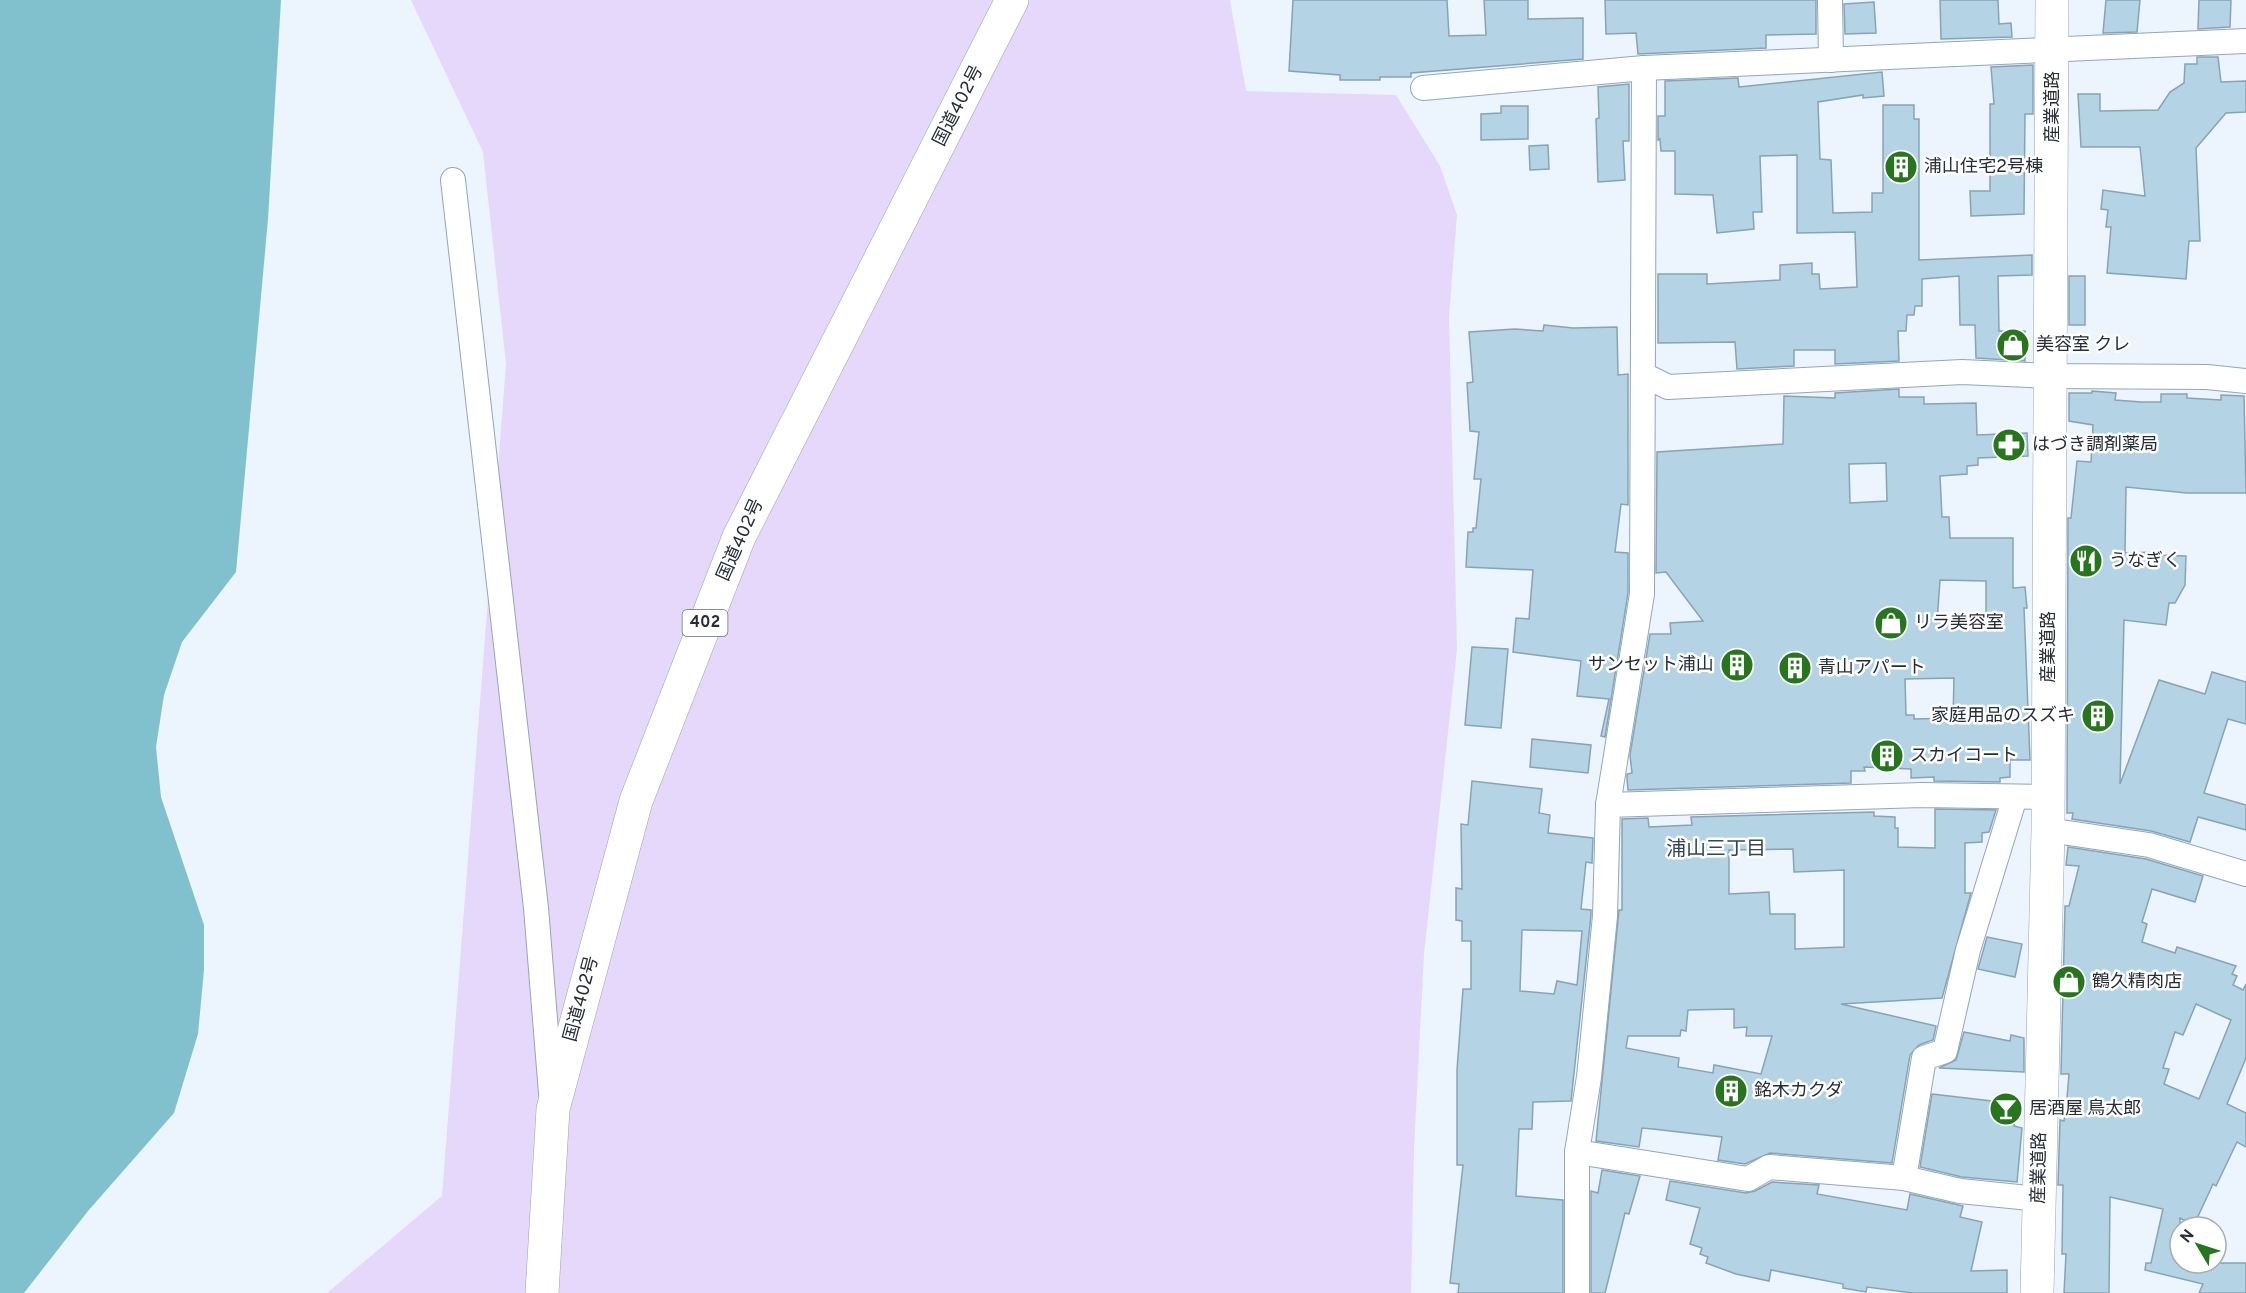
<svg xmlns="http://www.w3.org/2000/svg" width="2246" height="1293" viewBox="0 0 2246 1293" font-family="Overpass,'Noto Sans JP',sans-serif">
  <rect width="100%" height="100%" fill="#ecf4fe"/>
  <!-- green -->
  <path fill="#e5d8fb" d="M 411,0 L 1230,0 L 1246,91 L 1396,95 L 1440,166 L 1457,215 L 1449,317 L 1457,649 L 1424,954 L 1414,1149 L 1411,1293 L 327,1293 L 442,1196 L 506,364 L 483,152 Z"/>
  <!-- water -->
  <path fill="#81c1cd" d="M 0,0 L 281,0 L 268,219 L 236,572 L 182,642 L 164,695 L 156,747 L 161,797 L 204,925 L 204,970 L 198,1034 L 174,1113 L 88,1211 L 24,1293 L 0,1293 Z"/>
  <!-- building -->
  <g fill="#b4d3e5" stroke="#86a4b5" stroke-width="1.5" fill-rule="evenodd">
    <path d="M 1293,0 L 1447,0 L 1449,36 L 1486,35 L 1484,0 L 1528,0 L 1528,19 L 1583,18 L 1583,59 L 1411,73 L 1411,77 L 1380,77 L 1380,80 L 1340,80 L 1340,75 L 1289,71 Z"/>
    <path d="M 1605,0 L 1816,0 L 1816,34 L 1766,35 L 1766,48 L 1638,54 L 1636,33 L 1606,34 Z"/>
    <path d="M 1940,0 L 1998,0 L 1999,24 L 2011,23 L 2012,37 L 1941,39 Z"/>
    <path d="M 2106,0 L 2140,0 L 2137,32 L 2103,33 Z"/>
    <path d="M 2199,0 L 2231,0 L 2230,27 L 2198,29 Z"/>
    <path d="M 1874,2 L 1876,33 L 1845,34 L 1844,4 Z"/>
    <path d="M 2197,57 L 2218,57 L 2221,82 L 2246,81 L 2246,112 L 2226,113 L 2196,148 L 2200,241 L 2189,241 L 2186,279 L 2107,273 L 2111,227 L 2106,227 L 2108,210 L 2101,209 L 2103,190 L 2145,196 L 2140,147 L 2081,147 L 2078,94 L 2100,94 L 2100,111 L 2158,110 L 2170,92 L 2184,83 L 2185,64 L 2197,64 Z"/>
    <path d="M 2033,65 L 2033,114 L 2025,114 L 2024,214 L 1971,216 L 1970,191 L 1990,191 L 1990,104 L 1994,104 L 1991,67 Z"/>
    <path d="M 1882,72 L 1884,96 L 1863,98 L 1863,95 L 1818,102 L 1820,159 L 1831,160 L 1833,213 L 1872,212 L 1872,193 L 1883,193 L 1883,105 L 1914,105 L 1914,119 L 1919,119 L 1919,260 L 2032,255 L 2032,275 L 1998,276 L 1999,331 L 2025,331 L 2025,361 L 1976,358 L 1975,325 L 1960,325 L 1959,276 L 1922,279 L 1922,306 L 1915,306 L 1914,315 L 1907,315 L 1906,331 L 1898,331 L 1899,361 L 1835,364 L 1835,350 L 1794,350 L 1794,366 L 1737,369 L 1735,342 L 1658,343 L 1658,274 L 1707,274 L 1707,284 L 1780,280 L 1780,265 L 1812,263 L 1812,274 L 1819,274 L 1820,289 L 1857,287 L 1855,232 L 1797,233 L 1797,155 L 1760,156 L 1762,212 L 1753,212 L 1754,229 L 1717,233 L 1713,195 L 1675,194 L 1675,151 L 1661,151 L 1660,139 L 1658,140 L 1658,116 L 1665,116 L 1665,81 L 1738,78 L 1739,87 Z"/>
    <path d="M 1629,84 L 1629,141 L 1623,141 L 1625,180 L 1598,182 L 1596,119 L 1599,118 L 1598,87 Z"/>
    <path d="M 1501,106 L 1528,106 L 1528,139 L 1481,140 L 1481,114 L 1501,113 Z"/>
    <path d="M 1548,145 L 1549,169 L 1530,170 L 1529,146 Z"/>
    <rect x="2069" y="276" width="16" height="49"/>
    <path d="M 1544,325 L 1573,328 L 1617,327 L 1618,375 L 1628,374 L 1628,505 L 1621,504 L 1615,552 L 1628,553 L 1628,593 L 1605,737 L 1601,736 L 1609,699 L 1577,696 L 1581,661 L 1513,652 L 1516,618 L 1529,619 L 1533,570 L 1466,567 L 1468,532 L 1473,532 L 1473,528 L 1476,528 L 1481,479 L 1474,479 L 1479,432 L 1470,431 L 1467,383 L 1473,382 L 1469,332 L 1515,329 L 1543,331 Z"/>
    <path d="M 1899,389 L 1899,397 L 1924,397 L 1924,404 L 1976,403 L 1977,435 L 2027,433 L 2028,456 L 1978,458 L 1978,465 L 1967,466 L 1967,474 L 1940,476 L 1942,517 L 1949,517 L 1950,538 L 2013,538 L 2013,588 L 2025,587 L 2027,608 L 2024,608 L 2030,760 L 2010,760 L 2010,777 L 2000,778 L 2000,782 L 1934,781 L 1934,777 L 1911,778 L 1911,769 L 1864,767 L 1865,771 L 1851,771 L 1851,783 L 1628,790 L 1627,778 L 1627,774 L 1632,773 L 1630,755 L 1650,634 L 1671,634 L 1670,623 L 1703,621 L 1666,572 L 1656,573 L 1657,452 L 1783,444 L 1784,396 L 1835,398 L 1835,393 ZM 1886,463 L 1887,501 L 1850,503 L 1849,464 ZM 1940,580 L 1986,581 L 1986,627 L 1937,622 ZM 1954,678 L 1953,718 L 1914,719 L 1914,715 L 1906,715 L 1905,679 Z"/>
    <path d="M 2092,391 L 2116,393 L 2115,400 L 2141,402 L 2161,402 L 2161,394 L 2187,394 L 2187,398 L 2221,400 L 2221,395 L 2244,396 L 2246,493 L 2187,493 L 2126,487 L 2125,553 L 2155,552 L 2155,555 L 2186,556 L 2185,585 L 2175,603 L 2169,603 L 2166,625 L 2124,620 L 2120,784 L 2159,680 L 2205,694 L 2212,672 L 2246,682 L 2246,724 L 2228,719 L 2204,793 L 2246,805 L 2246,830 L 2198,817 L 2190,842 L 2151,831 L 2072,819 L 2073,813 L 2067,813 L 2068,518 L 2071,518 L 2077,461 L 2091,462 L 2093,425 L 2069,421 L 2069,393 L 2092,393 Z"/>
    <path d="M 1472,647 L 1508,649 L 1501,728 L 1465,725 Z"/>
    <path d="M 1532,739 L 1591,745 L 1588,773 L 1530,767 Z"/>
    <path d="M 1472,781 L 1542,789 L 1539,813 L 1550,815 L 1548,833 L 1593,838 L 1592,863 L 1586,862 L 1581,909 L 1591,910 L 1591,915 L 1571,1101 L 1533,1102 L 1532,1129 L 1519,1129 L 1516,1196 L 1563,1200 L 1563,1293 L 1458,1293 L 1459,1284 L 1450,1283 L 1463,1165 L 1457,1165 L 1457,1070 L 1463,989 L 1471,989 L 1471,941 L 1462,941 L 1462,921 L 1456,920 L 1456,888 L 1462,889 L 1461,824 L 1468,825 ZM 1522,930 L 1582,931 L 1577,985 L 1557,981 L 1554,994 L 1520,991 Z"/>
    <path d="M 1935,809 L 1996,810 L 1989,832 L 1982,833 L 1982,842 L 1965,843 L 1965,893 L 1971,893 L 1942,998 L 1841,1004 L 1936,1026 L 1933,1040 L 1919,1045 L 1910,1055 L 1892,1163 L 1770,1153 L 1745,1164 L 1718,1160 L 1722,1137 L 1653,1129 L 1642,1128 L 1639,1147 L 1596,1141 L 1619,910 L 1622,910 L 1622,819 L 1648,818 L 1649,827 L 1692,825 L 1691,817 L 1874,812 L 1874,816 L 1895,817 L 1895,828 L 1898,828 L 1898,847 L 1935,848 ZM 1793,849 L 1794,872 L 1844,870 L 1844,947 L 1795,949 L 1795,914 L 1770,914 L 1769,892 L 1729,894 L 1729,850 ZM 1734,1009 L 1734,1028 L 1747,1027 L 1746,1036 L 1772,1036 L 1761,1074 L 1714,1065 L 1713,1073 L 1678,1067 L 1679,1058 L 1626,1048 L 1628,1036 L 1680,1036 L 1681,1030 L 1686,1031 L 1688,1010 Z"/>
    <path d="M 2068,847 L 2146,859 L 2203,876 L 2195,902 L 2152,889 L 2142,922 L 2147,924 L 2142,942 L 2175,953 L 2177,947 L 2236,966 L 2232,974 L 2237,976 L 2233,985 L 2243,990 L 2246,984 L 2246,1058 L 2227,1104 L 2246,1113 L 2246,1147 L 2237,1142 L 2216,1186 L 2213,1184 L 2194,1225 L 2180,1218 L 2180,1255 L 2177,1263 L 2246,1263 L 2246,1293 L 2199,1293 L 2203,1284 L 2145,1270 L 2146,1263 L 2151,1263 L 2163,1209 L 2110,1197 L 2109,1293 L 2064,1293 L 2066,1254 L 2062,1254 L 2063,1185 L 2058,1185 L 2060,1120 L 2064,1121 L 2066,1110 L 2069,1074 L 2061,1074 L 2065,906 L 2069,906 L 2079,866 L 2066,865 ZM 2196,1004 L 2231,1020 L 2199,1099 L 2164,1084 L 2169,1069 L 2163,1068 L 2175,1032 L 2183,1035 Z"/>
    <path d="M 1987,937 L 2022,944 L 2015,977 L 1978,969 Z"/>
    <path d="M 1964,1032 L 2010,1041 L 2011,1035 L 2024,1038 L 2024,1072 L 1939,1068 L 1956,1060 Z"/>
    <path d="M 1932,1094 L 2017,1104 L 2014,1126 L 2022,1128 L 2017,1182 L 1962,1177 L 1920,1167 Z"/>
    <path d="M 1602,1170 L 1640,1176 L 1629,1214 L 1625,1213 L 1605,1293 L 1591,1293 L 1591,1191 L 1598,1193 Z"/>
    <path d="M 1670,1181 L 1746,1193 L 1755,1191 L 1772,1182 L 1819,1185 L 1817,1194 L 1907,1210 L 1910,1194 L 1963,1206 L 1960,1217 L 1982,1222 L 1971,1271 L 2007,1270 L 2007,1293 L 1913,1293 L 1867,1287 L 1866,1292 L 1843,1288 L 1843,1284 L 1771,1270 L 1769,1281 L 1736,1274 L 1706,1263 L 1708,1257 L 1700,1254 L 1702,1248 L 1690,1244 L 1700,1208 L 1666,1200 Z"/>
  </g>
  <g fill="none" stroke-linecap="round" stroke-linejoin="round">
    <defs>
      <g id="street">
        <path d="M 1830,0 L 1831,60"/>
        <path d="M 1423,88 L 1644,68 L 2246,41"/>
        <path d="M 453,180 L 536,908 L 551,1093"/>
        <path d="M 1644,375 L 1668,387 L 1962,372 L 2051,376 L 2207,377 L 2246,381"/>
        <path d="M 1608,805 L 1922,795 L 2048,797"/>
        <path d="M 2048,830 L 2149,845 L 2246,874"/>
        <path d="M 1577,1152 L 1748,1179 L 1769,1167 L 1904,1178 L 1960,1191 L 2039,1199"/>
        <path d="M 1904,1178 L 1924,1058 L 1945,1051 L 1968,950 L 2015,797"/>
        <path d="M 1577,1293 L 1577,1152 L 1589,1077 L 1605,916 L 1608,805 L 1642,594 L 1644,68"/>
      </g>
      <path id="secondary" d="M 2037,1293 L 2048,830 L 2052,0"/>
      <path id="highway" d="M 542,1293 L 553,1109 L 636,801 L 739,537 L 1012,0"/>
    </defs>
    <!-- street casing -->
    <use href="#street" stroke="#93a5be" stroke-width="26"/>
    <!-- secondary casing -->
    <use href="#secondary" stroke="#93a5be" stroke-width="34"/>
    <!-- highway casing -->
    <use href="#highway" stroke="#93a5be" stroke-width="34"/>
    <!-- street -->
    <use href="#street" stroke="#fff" stroke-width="24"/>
    <!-- secondary -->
    <use href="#secondary" stroke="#fff" stroke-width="33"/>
    <!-- highway -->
    <use href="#highway" stroke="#fff" stroke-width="33"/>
  </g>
  <!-- icons -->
  <defs>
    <symbol id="building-disc" viewBox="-11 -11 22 22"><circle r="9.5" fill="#27751c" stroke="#fff"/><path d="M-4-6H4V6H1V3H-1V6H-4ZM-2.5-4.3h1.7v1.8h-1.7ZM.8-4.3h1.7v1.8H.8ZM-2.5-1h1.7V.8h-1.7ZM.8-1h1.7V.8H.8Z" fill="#fff"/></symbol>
    <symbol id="shop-disc" viewBox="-11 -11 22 22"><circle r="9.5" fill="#27751c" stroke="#fff"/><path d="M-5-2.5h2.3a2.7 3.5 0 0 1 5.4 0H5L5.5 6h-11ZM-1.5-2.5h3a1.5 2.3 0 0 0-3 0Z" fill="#fff"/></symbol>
    <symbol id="pharmacy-disc" viewBox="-11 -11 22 22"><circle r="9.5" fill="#27751c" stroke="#fff"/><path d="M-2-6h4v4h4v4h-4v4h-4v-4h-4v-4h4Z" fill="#fff"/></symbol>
    <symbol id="restaurant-disc" viewBox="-11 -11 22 22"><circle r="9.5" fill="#27751c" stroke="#fff"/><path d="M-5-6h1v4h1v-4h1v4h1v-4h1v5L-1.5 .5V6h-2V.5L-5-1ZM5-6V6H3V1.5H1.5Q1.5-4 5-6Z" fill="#fff"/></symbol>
    <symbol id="bar-disc" viewBox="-11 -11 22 22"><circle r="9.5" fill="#27751c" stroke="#fff"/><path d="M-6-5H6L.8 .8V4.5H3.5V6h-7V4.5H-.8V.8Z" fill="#fff"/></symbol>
  </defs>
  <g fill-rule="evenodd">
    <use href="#building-disc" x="1882" y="148" width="38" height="38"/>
    <use href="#shop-disc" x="1994" y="326" width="38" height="38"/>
    <use href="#pharmacy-disc" x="1990" y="426" width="38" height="38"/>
    <use href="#restaurant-disc" x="2067" y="542" width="38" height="38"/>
    <use href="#shop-disc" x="1872" y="604" width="38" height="38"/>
    <use href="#building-disc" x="1718" y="646" width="38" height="38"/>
    <use href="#building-disc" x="1776" y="649" width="38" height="38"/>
    <use href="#building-disc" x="2079" y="697" width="38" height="38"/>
    <use href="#building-disc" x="1868" y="737" width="38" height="38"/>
    <use href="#shop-disc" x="2050" y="963" width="38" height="38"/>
    <use href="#building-disc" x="1712" y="1072" width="38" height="38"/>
    <use href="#bar-disc" x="1987" y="1090" width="38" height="38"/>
  </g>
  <g text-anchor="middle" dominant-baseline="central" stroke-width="5" stroke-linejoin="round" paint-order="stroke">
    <!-- shield labels -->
    <rect fill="#fff" stroke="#676c73" stroke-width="1.5" x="682.5" y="610" width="45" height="26" rx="4.5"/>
    <g font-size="16" font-weight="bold" fill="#262d37">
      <text x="705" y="623">402</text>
    </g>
    <!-- street labels -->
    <g font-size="18" fill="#262d37" stroke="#fff">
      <text transform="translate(959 106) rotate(-63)">国道402号</text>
      <text transform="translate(2053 107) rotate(-90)">産業道路</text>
      <text transform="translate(741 540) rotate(-66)">国道402号</text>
      <text transform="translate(2049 647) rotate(-90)">産業道路</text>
      <text transform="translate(582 999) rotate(-75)">国道402号</text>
      <text transform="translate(2040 1168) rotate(-89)">産業道路</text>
    </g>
    <!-- poi labels -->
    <g font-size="18" fill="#262d37" stroke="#fff" text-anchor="start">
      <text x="1924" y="167">浦山住宅2号棟</text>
      <text x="2036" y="345">美容室 クレ</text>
      <text x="2032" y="445">はづき調剤薬局</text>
      <text x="2109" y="561">うなぎく</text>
      <text x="1914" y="623">リラ美容室</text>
      <text x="1714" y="665" text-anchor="end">サンセット浦山</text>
      <text x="1818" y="668">青山アパート</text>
      <text x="2075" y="716" text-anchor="end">家庭用品のスズキ</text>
      <text x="1910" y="756">スカイコート</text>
      <text x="2092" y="982">鶴久精肉店</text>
      <text x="1754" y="1091">銘木カクダ</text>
      <text x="2029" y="1109">居酒屋 鳥太郎</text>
    </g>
    <!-- neighbourhood labels -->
    <g font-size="20" fill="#35455a" stroke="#fff">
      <text x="1716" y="850">浦山三丁目</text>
    </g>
  </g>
  <!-- north arrow -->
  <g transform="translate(2198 1245) rotate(309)"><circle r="28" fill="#ffffff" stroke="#a8abaf" stroke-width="1.5"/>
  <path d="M0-4.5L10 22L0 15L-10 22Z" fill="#27751c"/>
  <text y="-9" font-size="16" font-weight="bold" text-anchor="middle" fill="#262d37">N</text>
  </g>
</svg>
